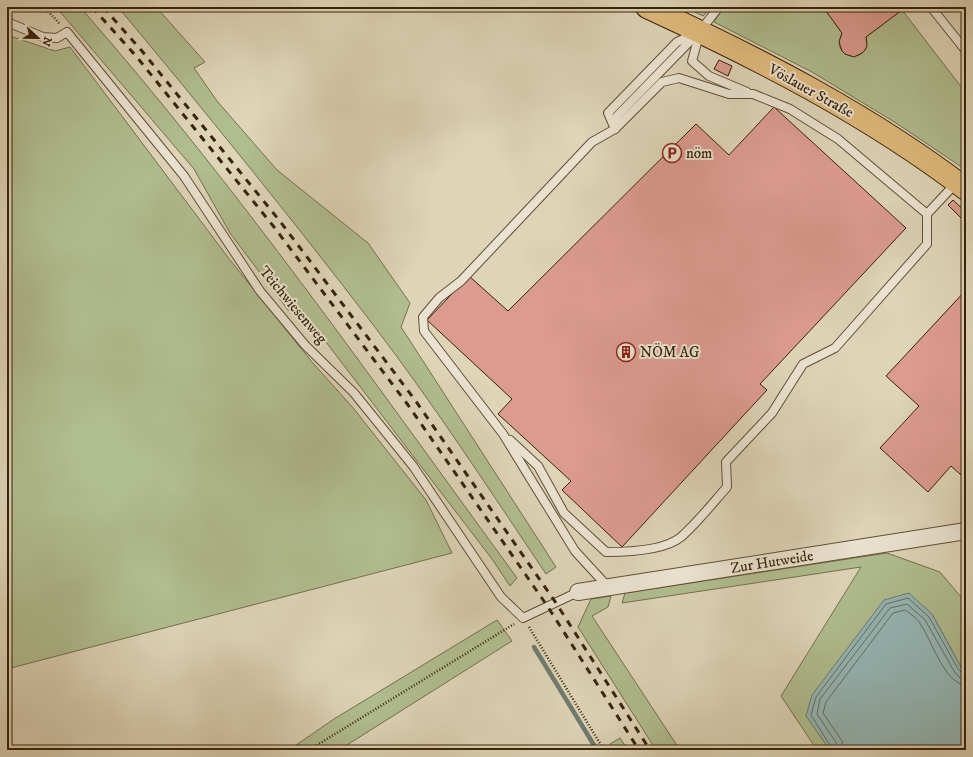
<svg xmlns="http://www.w3.org/2000/svg" width="973" height="757" viewBox="0 0 973 757" font-family="'IM FELL DW Pica',serif">
  <rect width="100%" height="100%" fill="#ded4b8"/>
  <filter id="stains"><feTurbulence type="fractalNoise" baseFrequency=".005" numOctaves="4"/><feColorMatrix values="0 0 0 0 .2 0 0 0 0 .09 0 0 0 0 .02 0 0 0 .5 -.17"/></filter>
  <radialGradient id="worn" r=".72"><stop offset=".6" stop-color="#630" stop-opacity="0"/><stop offset="1" stop-color="#630" stop-opacity=".3"/></radialGradient>
  <!-- green -->
  <g fill="#b0bd8f" stroke="#74704c">
    <path d="M 56,7 L 80,7 C 238,187 376,385 517,578 L 510,586 L 492,559 L 306,316 L 288,310 L 230,233 L 194,169 Z"/>
    <path d="M 118,7 L 156,7 L 205,62 L 194,68 L 217,101 L 277,170 L 368,243 L 410,303 L 401,327 L 556,567 L 546,574 C 489,489 433,403 371,322 C 289,215 204,110 118,7 Z"/>
    <path d="M 684,7 L 712,7 L 703,16 Z"/>
    <path d="M 720,7 L 823,7 L 842,33 C 828,60 873,66 866,37 L 902,10 L 966,93 L 966,170 L 896,123 L 812,72 L 714,22 L 723,8 Z"/>
    <path d="M 7,35 L 55,51 L 70,47 L 230,260 L 312,362 L 354,409 L 426,500 L 452,553 L 7,669 Z"/>
    <path d="M 887,553 L 940,572 L 966,603 L 966,672 L 961,667 L 932,614 L 909,594 L 807,716 L 830,750 L 817,750 L 781,696 L 861,567 L 622,603 L 625,593 Z"/>
    <path d="M 611,596 L 608,607 L 592,616 L 680,750 L 656,750 L 578,627 L 591,599 Z"/>
    <path d="M 497,620 L 512,641 L 339,750 L 289,750 L 334,719 Z"/>
    <path d="M 620,738 L 628,750 L 614,750 L 610,744 Z"/>
  </g>
  <!-- water -->
  <path fill="#95b7b6" stroke="#707c70" d="M 909,593 L 932,614 L 961,667 L 966,672 L 966,750 L 830,750 L 806,716 L 812,695 L 884,600 Z"/>
  <g fill="none" stroke-linecap="round" stroke-linejoin="round">
    <!-- shore -->
    <g stroke="#676d5f" stroke-width="1">
      <path d="M 833,750 L 811,715 L 816,697 L 886,604 L 908,598 L 929,617 L 958,669 L 962,673 L 966,674"/>
      <path d="M 838,750 L 837,744 L 817,714 L 820,699 L 890,608 L 907,604 L 925,620 L 954,671 L 960,678 L 966,679"/>
      <path d="M 844,750 L 842,741 L 823,713 L 826,702 L 893,613 L 905,610 C 911,614 918,619 921,625 C 932,641 945,685 966,685"/>
    </g>
    <!-- stream -->
    <path stroke="#707c70" stroke-width="4.5" d="M 534,647 L 597,750"/>
  </g>
  <!-- building -->
  <g fill="#dc9b91" stroke="#392308">
    <path d="M 823,7 L 906,7 L 866,37 L 867,46 L 865,50 L 862,53 L 854,57 L 845,54 L 842,51 L 839,42 L 842,33 Z"/>
    <path d="M 719,60 L 732,66 L 728,76 L 714,69 Z"/>
    <path d="M 774,107 L 906,228 L 760,384 L 767,390 L 622,547 L 562,490 L 571,481 L 498,414 L 512,399 L 427,320 L 469,276 L 508,311 L 696,124 L 729,155 Z"/>
    <path d="M 953,200 L 966,212 L 966,215 L 962,219 L 948,205 Z"/>
    <path d="M 966,290 L 966,470 L 961,475 L 951,466 L 928,492 L 880,448 L 919,406 L 886,376 Z"/>
  </g>
  <g fill="none" stroke-linecap="round" stroke-linejoin="round">
    <defs>
      <g id="lane">
        <path d="M 931,7 L 966,51"/>
        <path d="M 7,22 L 43,37 L 57,38 L 67,32 L 184,176 L 260,291 L 305,345 L 354,393 L 413,466 L 501,597 L 523,618 L 578,592"/>
        <path d="M 700,32 L 692,61 L 709,76 L 747,92"/>
        <path d="M 615,129 L 617,116 L 700,31 L 719,7"/>
        <path d="M 615,129 L 608,113 L 677,42 L 695,33"/>
        <path d="M 510,440 L 538,466 L 564,513 L 606,552 C 627,552 664,551 681,537 C 697,523 712,504 727,487 L 726,462 L 772,413 L 803,364 L 835,348 L 927,244 L 927,214"/>
        <path d="M 608,587 L 575,551 L 503,434 L 424,331 L 423,317 L 439,298 L 461,281 L 592,142 L 615,129 L 662,82 L 679,78 L 729,94 L 753,94 L 790,109 L 838,139 L 927,214 L 956,183"/>
      </g>
      <path id="street" d="M 578,592 L 966,531"/>
      <path id="primary" d="M 647,7 C 758,58 869,115 966,189"/>
    </defs>
    <!-- lane casing -->
    <use href="#lane" stroke="#624f34" stroke-width="10"/>
    <!-- street casing -->
    <use href="#street" stroke="#624f34" stroke-width="18"/>
    <!-- primary casing -->
    <use href="#primary" stroke="#392308" stroke-width="24"/>
    <!-- path -->
    <g stroke="#392308" stroke-width="2.5" stroke-dasharray="1 2" stroke-linecap="butt">
      <path d="M 44,7 L 60,24"/>
      <path d="M 529,627 L 604,750"/>
      <path d="M 309,750 L 514,624"/>
    </g>
    <!-- lane -->
    <use href="#lane" stroke="#eae3d1" stroke-width="8"/>
    <!-- street -->
    <use href="#street" stroke="#eae3d1" stroke-width="16"/>
    <!-- primary -->
    <use href="#primary" stroke="#dfba7c" stroke-width="22"/>
    <!-- rail -->
    <g stroke="#392308" stroke-width="3" stroke-dasharray="7 7" stroke-linecap="butt">
      <path d="M 92,7 L 136,56 L 274,227 L 408,405 L 548,607 L 639,750"/>
      <path d="M 103,7 L 142,51 L 279,220 L 415,400 L 556,603 L 650,750"/>
    </g>
  </g>
  <!-- icons -->
  <defs>
    <symbol id="parking-ring" viewBox="-11 -11 22 22"><circle r="9.5" fill="#eae3d1" stroke="#8f2418" stroke-width="1.5"/><path d="M-3.5-5.5H1a3.5 3.5 0 0 1 0 7H-1V5.5H-3.5ZM-1-3.4V-.6H.8a1.4 1.4 0 0 0 0-2.8Z" fill="#8f2418"/></symbol>
    <symbol id="building-ring" viewBox="-11 -11 22 22"><circle r="9.5" fill="#eae3d1" stroke="#8f2418" stroke-width="1.5"/><path d="M-4-6H4V6H1V3H-1V6H-4ZM-2.5-4.3h1.7v1.8h-1.7ZM.8-4.3h1.7v1.8H.8ZM-2.5-1h1.7V.8h-1.7ZM.8-1h1.7V.8H.8Z" fill="#8f2418"/></symbol>
  </defs>
  <g fill-rule="evenodd">
    <use href="#parking-ring" x="661" y="142" width="22" height="22"/>
    <use href="#building-ring" x="615" y="341" width="22" height="22"/>
  </g>
  <g text-anchor="middle" dominant-baseline="central" stroke-width="4" stroke-linejoin="round" paint-order="stroke">
    <!-- street labels -->
    <g font-size="15" fill="#392308" stroke="#eae3d1">
      <text transform="translate(811 91) rotate(29)">Vöslauer Straße</text>
      <text transform="translate(293 305) rotate(50)">Teichwiesenweg</text>
      <text transform="translate(772 562) rotate(-9)">Zur Hutweide</text>
    </g>
    <!-- poi labels -->
    <g font-size="15" fill="#392308" stroke="#eae3d1" text-anchor="start">
      <text x="686" y="153">nöm</text>
      <text x="640" y="352">NÖM AG</text>
    </g>
  </g>
  <!-- margin -->
  <rect width="973" height="757" fill="none" stroke="#ded4b8" stroke-width="24"/>
  <rect x="8" y="8" width="957" height="741" fill="none" stroke="#392308" stroke-width="2"/>
  <rect x="12" y="12" width="949" height="733" fill="none" stroke="#392308"/>
  <!-- north arrow -->
  <g transform="translate(38 38) rotate(112)" stroke="#eae3d1" stroke-width="3" paint-order="stroke">
  <path d="M0-3L7 15L0 10L-7 15Z" fill="#392308"/>
  <text y="-6" font-size="11" font-weight="bold" text-anchor="middle" fill="#392308">N</text>
  </g>
  <rect width="100%" height="100%" filter="url(#stains)"/>
  <rect width="100%" height="100%" fill="url(#worn)"/>
</svg>
